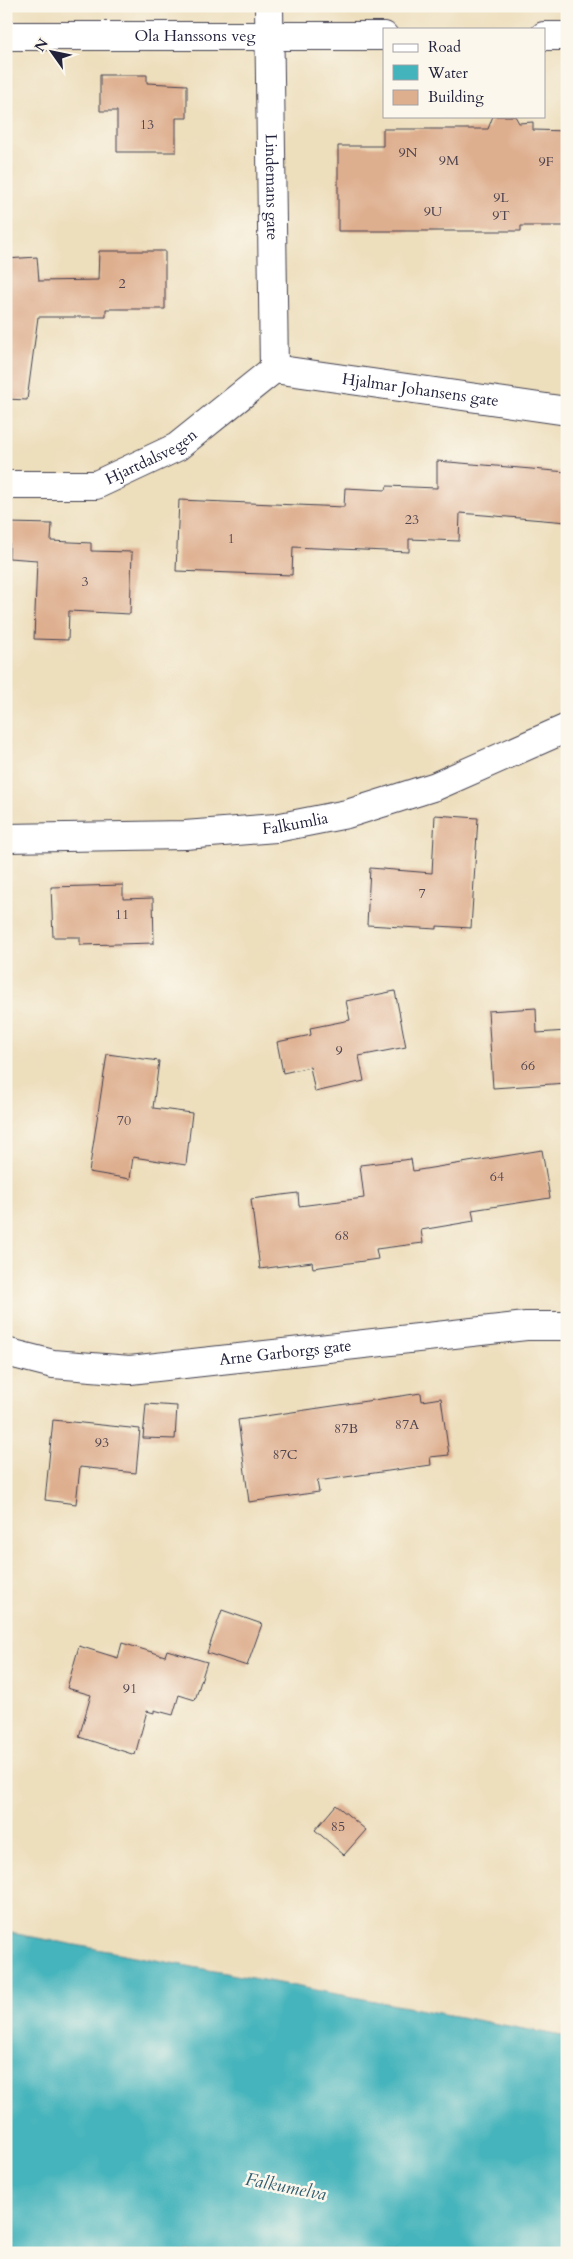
<svg xmlns="http://www.w3.org/2000/svg" width="573" height="2259" viewBox="0 0 573 2259" font-family="Cardo,serif">
  <rect width="100%" height="100%" fill="#fbf7ec"/>
  <filter id="ink" filterUnits="userSpaceOnUse"><feTurbulence type="fractalNoise" baseFrequency=".02" numOctaves="2"/><feDisplacementMap in="SourceGraphic" scale="10" xChannelSelector="R" yChannelSelector="G"/><feConvolveMatrix kernelMatrix="1 2 1 2 8 2 1 2 1" color-interpolation-filters="sRGB"/></filter>
  <filter id="wash" filterUnits="userSpaceOnUse"><feTurbulence type="fractalNoise" baseFrequency=".0096" numOctaves="4" result="noise"/><feDisplacementMap in="SourceGraphic" scale="20" xChannelSelector="R" yChannelSelector="G"/><feGaussianBlur stdDeviation="1.12" result="paint"/><feColorMatrix in="noise" values="0 0 0 0 0 0 0 0 0 0 0 0 0 0 0 0 0 1.4 0 .05"/><feComposite in="paint" operator="in"/></filter>
  <g filter="url(#wash)">
    <rect width="100%" height="100%" fill="#eddebc"/>
    <!-- water -->
    <path fill="#44b4bc" stroke="#336b7c" d="M 6,1932 L 567,2037 L 567,2253 L 6,2253 Z"/>
    <g id="blocks">
      <!-- building -->
      <g fill="#deaf8f">
        <path d="M 100,75 L 147,75 L 147,83 L 187,85 L 187,118 L 176,118 L 176,152 L 117,152 L 117,111 L 100,111 Z"/>
        <path d="M 493,116 L 515,116 L 519,123 L 533,122 L 533,130 L 567,131 L 567,226 L 521,226 L 521,231 L 338,231 L 338,146 L 383,146 L 383,129 L 488,129 Z"/>
        <path d="M 99,251 L 165,251 L 165,309 L 106,309 L 106,317 L 38,317 L 27,400 L 6,399 L 6,259 L 37,257 L 39,281 L 98,280 Z"/>
        <path d="M 437,461 L 567,472 L 567,522 L 460,513 L 459,541 L 409,539 L 409,552 L 293,547 L 292,575 L 176,571 L 179,500 L 344,507 L 345,488 L 386,490 L 387,486 L 437,488 Z"/>
        <path d="M 10,523 L 52,524 L 51,541 L 91,543 L 91,551 L 132,552 L 130,614 L 69,611 L 68,640 L 34,639 L 37,560 L 9,558 Z"/>
        <path d="M 435,815 L 478,818 L 471,928 L 437,926 L 437,929 L 367,925 L 370,868 L 432,873 Z"/>
        <path d="M 123,885 L 123,899 L 153,898 L 154,943 L 80,945 L 80,937 L 53,937 L 51,887 Z"/>
        <path d="M 395,991 L 406,1047 L 359,1056 L 364,1081 L 315,1092 L 310,1067 L 283,1073 L 277,1042 L 311,1035 L 310,1028 L 350,1020 L 346,1001 Z"/>
        <path d="M 536,1008 L 537,1033 L 567,1031 L 567,1083 L 493,1088 L 488,1011 Z"/>
        <path d="M 107,1054 L 159,1061 L 153,1108 L 192,1113 L 186,1165 L 133,1157 L 130,1179 L 89,1172 Z"/>
        <path d="M 542,1150 L 550,1198 L 472,1210 L 474,1221 L 421,1230 L 423,1243 L 376,1249 L 378,1259 L 313,1268 L 312,1262 L 260,1269 L 251,1199 L 298,1193 L 299,1206 L 364,1198 L 360,1165 L 411,1159 L 413,1171 Z"/>
        <path d="M 421,1393 L 422,1401 L 441,1398 L 449,1455 L 430,1457 L 431,1465 L 317,1481 L 319,1492 L 249,1502 L 238,1420 Z"/>
        <path d="M 146,1404 L 177,1406 L 175,1439 L 143,1438 Z"/>
        <path d="M 53,1420 L 140,1429 L 136,1473 L 80,1467 L 76,1504 L 45,1500 Z"/>
        <path d="M 222,1610 L 262,1624 L 247,1666 L 207,1653 Z"/>
        <path d="M 122,1643 L 165,1656 L 167,1650 L 207,1662 L 195,1700 L 179,1695 L 173,1715 L 154,1710 L 154,1713 L 147,1711 L 135,1755 L 79,1737 L 91,1695 L 67,1688 L 79,1646 L 118,1658 Z"/>
        <path d="M 336,1805 L 366,1830 L 344,1855 L 315,1830 Z"/>
      </g>
    </g>
  </g>
  <g filter="url(#ink)">
    <use href="#blocks" fill-opacity="0" stroke="#403e4e" stroke-width="1"/>
    <g fill="none" stroke-linecap="round" stroke-linejoin="round">
      <defs>
        <g id="minor">
          <path id="s1" d="M 269,6 L 274,369"/>
          <path id="s2" d="M 6,36 L 384,36"/>
          <path d="M 544,36 L 567,36"/>
          <path id="s3" d="M 274,369 L 567,411"/>
          <path id="s4" d="M 6,485 L 96,485 L 177,447 L 274,369"/>
          <path id="s5" d="M 6,838 L 185,835 L 276,828 L 347,814 L 436,786 L 567,728"/>
          <path id="s6" d="M 6,1352 L 53,1364 L 130,1370 L 526,1326 L 567,1326"/>
        </g>
      </defs>
      <!-- minor casing -->
      <use href="#minor" stroke="#403e4e" stroke-width="30"/>
      <!-- minor -->
      <use href="#minor" stroke="#fff" stroke-width="28"/>
    </g>
  </g>
  <g text-anchor="middle" dominant-baseline="central" stroke-width="5" stroke-linejoin="round" paint-order="stroke">
    <!-- number labels -->
    <g font-size="14" fill="#514550">
      <text x="147" y="124">13</text>
      <text x="408" y="152">9N</text>
      <text x="449" y="160">9M</text>
      <text x="546" y="161">9F</text>
      <text x="501" y="197">9L</text>
      <text x="433" y="211">9U</text>
      <text x="501" y="215">9T</text>
      <text x="122" y="283">2</text>
      <text x="412" y="519">23</text>
      <text x="231" y="538">1</text>
      <text x="85" y="581">3</text>
      <text x="422" y="893">7</text>
      <text x="122" y="914">11</text>
      <text x="339" y="1050">9</text>
      <text x="528" y="1065">66</text>
      <text x="124" y="1120">70</text>
      <text x="497" y="1176">64</text>
      <text x="342" y="1235">68</text>
      <text x="407" y="1424">87A</text>
      <text x="346" y="1428">87B</text>
      <text x="102" y="1442">93</text>
      <text x="285" y="1454">87C</text>
      <text x="130" y="1688">91</text>
      <text x="338" y="1826">85</text>
    </g>
    <!-- street labels -->
    <g font-size="16" fill="#22223b" stroke="#fbf7ec">
      <text stroke="none"><textPath href="#s2" startOffset="189">Ola Hanssons veg</textPath></text>
      <text stroke="none"><textPath href="#s1" startOffset="181">Lindemans gate</textPath></text>
      <text stroke="none"><textPath href="#s3" startOffset="148">Hjalmar Johansens gate</textPath></text>
      <text stroke="none"><textPath href="#s4" startOffset="152">Hjartdalsvegen</textPath></text>
      <text stroke="none"><textPath href="#s5" startOffset="290">Falkumlia</textPath></text>
      <text stroke="none"><textPath href="#s6" startOffset="282">Arne Garborgs gate</textPath></text>
    </g>
    <!-- water labels -->
    <g font-size="18" font-style="italic" fill="#305c6f" stroke="#fbf7ec">
      <text transform="translate(286 2187) rotate(11)">Falkumelva</text>
    </g>
  </g>
  <!-- margin -->
  <rect width="573" height="2259" fill="none" stroke="#fbf7ec" stroke-width="25"/>
  <!-- legend -->
  <rect x="383" y="28" width="162" height="90" fill="#fbf7ec" stroke="#a4a2a5"/>
  <rect x="393" y="44" width="25" height="8" fill="#ffffff" stroke="#a4a2a5"/>
  <text x="428" y="52" font-size="15" fill="#22223b">Road</text>
  <rect x="393" y="65" width="25" height="15" fill="#44b4bc" stroke="#a4a2a5"/>
  <text x="428" y="78" font-size="15" fill="#22223b">Water</text>
  <rect x="393" y="90" width="25" height="15" fill="#deaf8f" stroke="#a4a2a5"/>
  <text x="428" y="102" font-size="15" fill="#22223b">Building</text>
  <!-- north arrow -->
  <g transform="translate(52 52) rotate(303)" stroke="#fbf7ec" stroke-width="4" paint-order="stroke">
  <path d="M0-4L9 19L0 12L-9 19Z" fill="#22223b"/>
  <text y="-8" font-size="14" font-weight="bold" text-anchor="middle" fill="#22223b">N</text>
  </g>
</svg>
